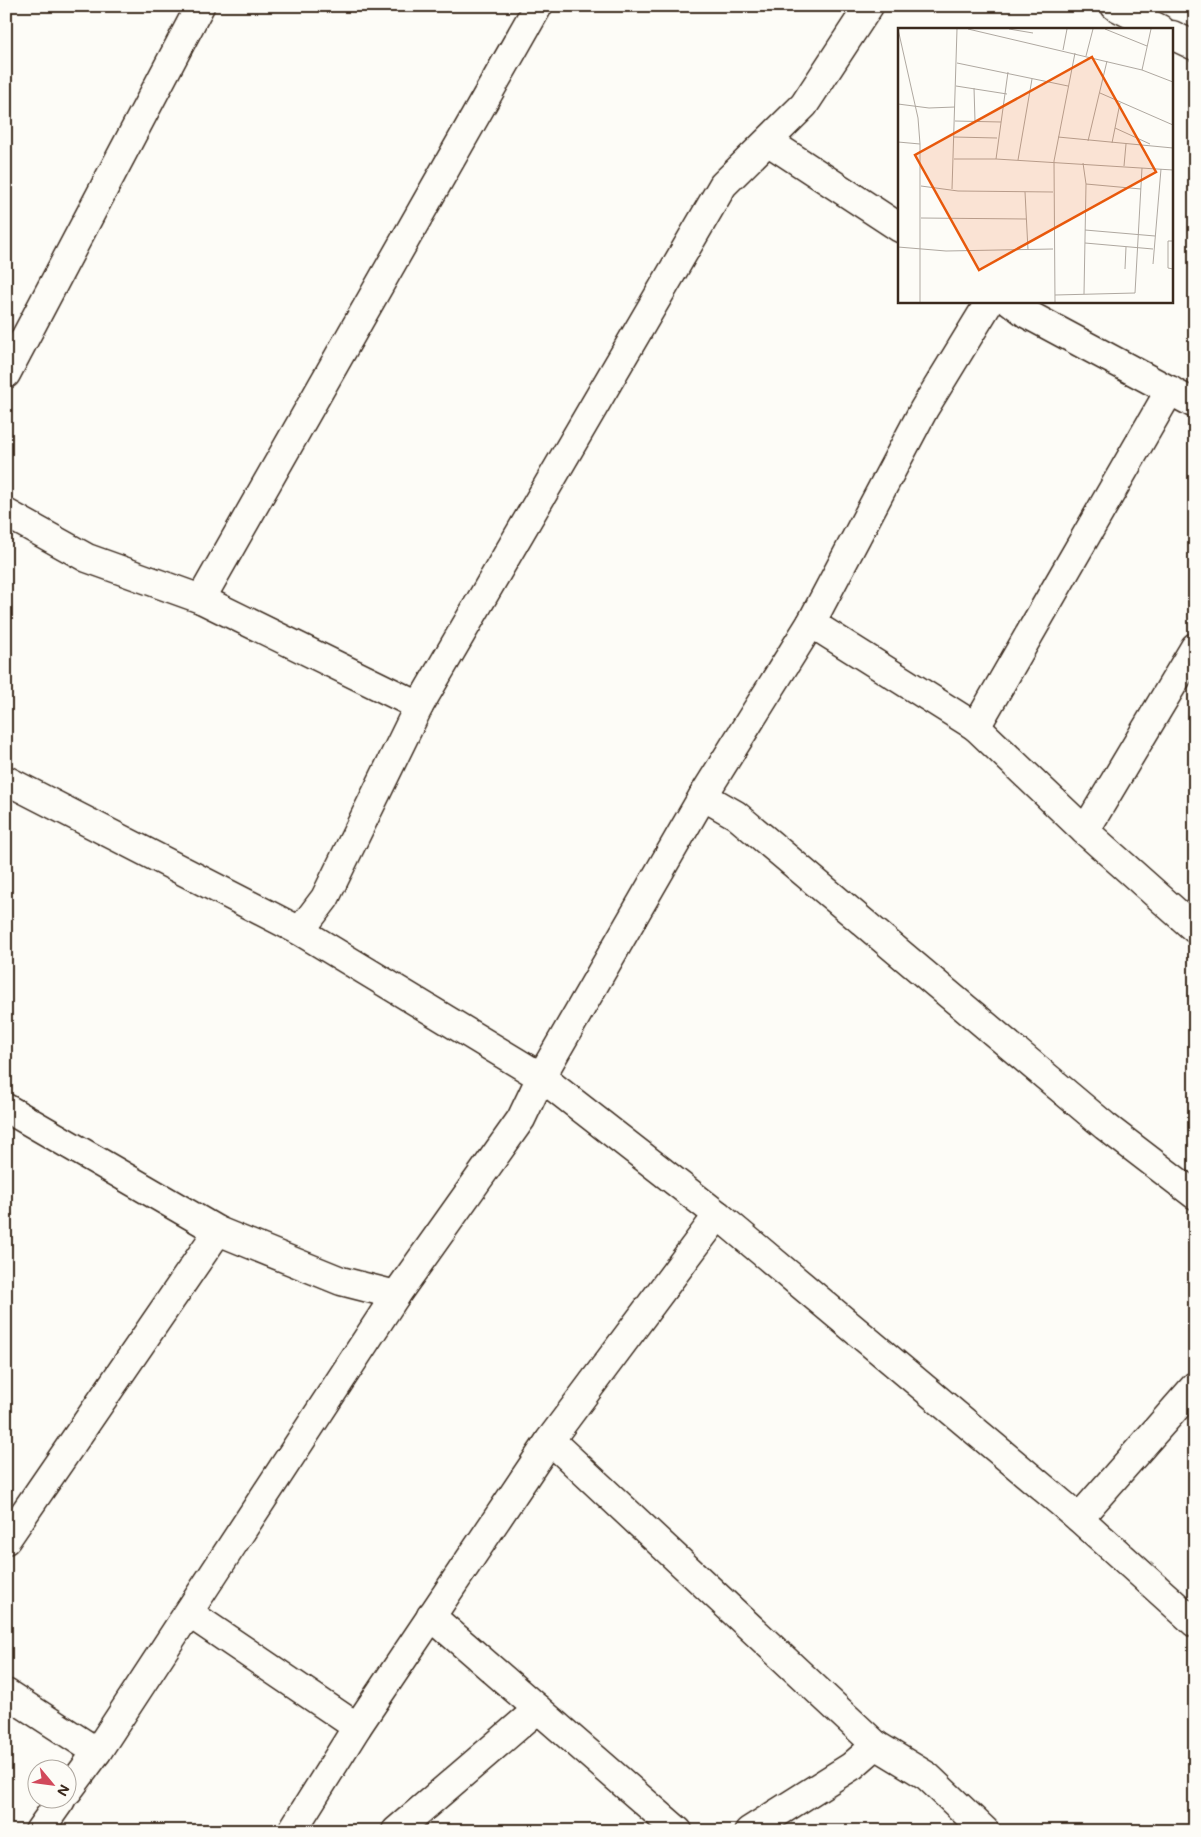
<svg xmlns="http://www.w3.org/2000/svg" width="1201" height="1837" viewBox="0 0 1201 1837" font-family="Mali,sans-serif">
  <rect width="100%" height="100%" fill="#fdfcf7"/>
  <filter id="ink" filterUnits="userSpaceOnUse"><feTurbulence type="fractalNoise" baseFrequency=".02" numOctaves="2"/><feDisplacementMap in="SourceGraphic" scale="10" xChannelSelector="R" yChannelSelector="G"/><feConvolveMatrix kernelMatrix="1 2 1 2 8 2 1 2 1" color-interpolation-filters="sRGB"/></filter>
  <g filter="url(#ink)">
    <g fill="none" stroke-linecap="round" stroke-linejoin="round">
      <defs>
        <g id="street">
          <path d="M 1115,6 L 1160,29"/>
          <path d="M 1172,35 L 1195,46"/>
          <path d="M 769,142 L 900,228"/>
          <path d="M 990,301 L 924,409 L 811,623 L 976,727 L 1085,831 L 1195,929"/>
          <path d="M 1010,301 L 1027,314 L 1195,404"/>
          <path d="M 6,374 L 200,6"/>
          <path d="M 6,513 L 87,558 L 201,599 L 419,706"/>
          <path d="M 201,599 L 538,6"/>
          <path d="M 976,727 L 1170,390"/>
          <path d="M 6,780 L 300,931 L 541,1077 L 718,1215 L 1079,1518 L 1195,1623"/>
          <path d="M 703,796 L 736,815 L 1105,1126 L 1195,1195"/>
          <path d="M 1085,831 L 1195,647"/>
          <path d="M 300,931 L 325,898 L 419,706 L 723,185 L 804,105 L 869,6"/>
          <path d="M 6,1108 L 218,1231 L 341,1281 L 396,1295"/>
          <path d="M 550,1440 L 876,1745 L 927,1776 L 985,1831"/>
          <path d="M 1079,1518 L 1195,1386"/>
          <path d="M 6,1540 L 218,1231"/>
          <path d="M 189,1613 L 357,1727"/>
          <path d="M 431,1616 L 678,1831"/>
          <path d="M 6,1693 L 97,1752"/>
          <path d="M 68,1791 L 97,1752 L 396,1295 L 521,1119 L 541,1077 L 703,796 L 811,623"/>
          <path d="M 39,1831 L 61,1800"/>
          <path d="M 292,1831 L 357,1727 L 550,1440 L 718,1215"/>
          <path d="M 396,1831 L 538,1709"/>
          <path d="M 749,1831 L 852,1766 L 876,1745"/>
        </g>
      </defs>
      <!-- street casing -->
      <use href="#street" stroke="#3b2a1e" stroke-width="31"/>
      <!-- street -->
      <use href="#street" stroke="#fdfcf7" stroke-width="28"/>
    </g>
  </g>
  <!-- overview -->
  <g transform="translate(898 28)">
    <rect width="275" height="275" fill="#fdfcf7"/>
    <path fill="none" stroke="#afa8a0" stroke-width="1" d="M 0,1 L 20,90 L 22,116M 70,1 L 244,42 L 275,54M 111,1 L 135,5M 207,1 L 249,18M 165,22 L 169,1M 188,28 L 195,1M 59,35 L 170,58M 244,42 L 253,1M 58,58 L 109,66M 76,60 L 77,93M 202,65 L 275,97M 0,76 L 31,80 L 57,79M 57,93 L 103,94M 217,100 L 252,116M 56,109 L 99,110M 160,109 L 275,120M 190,113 L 209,33M 0,114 L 22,116 L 22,274M 214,115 L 222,75M 56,131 L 98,131 L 110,44M 98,131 L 275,142M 120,132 L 134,51M 185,135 L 188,156 L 186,266M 226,138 L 228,116M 188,156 L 243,161M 23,158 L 60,163 L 155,164M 54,161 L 59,1M 127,164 L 130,222M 23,190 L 128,191M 187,202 L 257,208M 275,213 L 270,213 L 270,240 L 275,241M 187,215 L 255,221M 0,219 L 48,223 L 155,221M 255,236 L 263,141M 227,241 L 228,219M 157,267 L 237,265 L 244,140M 157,274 L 156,133 L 177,25"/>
    <path fill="#e8590c" fill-opacity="0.15" stroke="#e8590c" stroke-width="2.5" d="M 194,29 L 258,144 L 81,242 L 17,127 Z"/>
    <rect width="275" height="275" fill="none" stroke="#3b2a1e" stroke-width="2.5"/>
  </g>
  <!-- margin -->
  <rect width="1201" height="1837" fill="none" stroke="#fdfcf7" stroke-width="25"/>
  <rect x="12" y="12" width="1176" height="1812" fill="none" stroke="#3b2a1e" stroke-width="2" filter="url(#ink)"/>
  <!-- north arrow -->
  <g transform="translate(52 1784) rotate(119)"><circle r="24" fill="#fdfcf7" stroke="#afa8a0"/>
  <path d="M0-4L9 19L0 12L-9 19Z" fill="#d1495b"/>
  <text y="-8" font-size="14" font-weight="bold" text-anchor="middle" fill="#3b2a1e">N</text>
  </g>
</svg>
